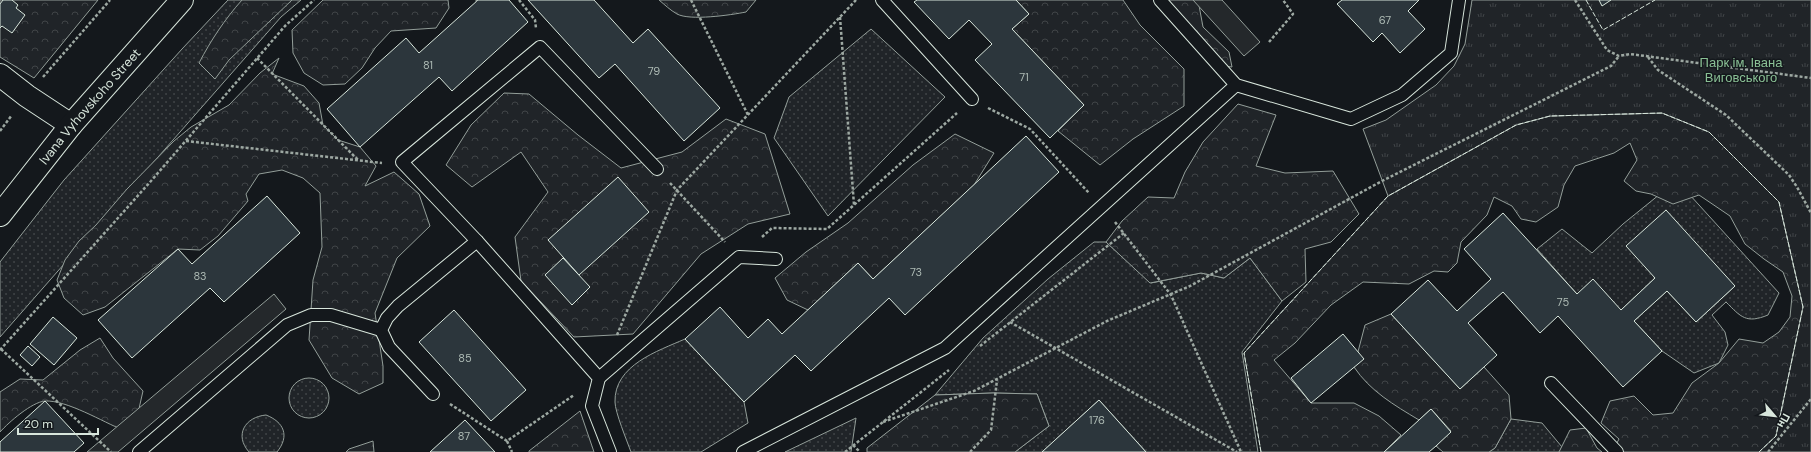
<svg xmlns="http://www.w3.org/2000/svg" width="1811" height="452" viewBox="0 0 1811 452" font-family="'DM Sans',sans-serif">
  <defs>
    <pattern id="grass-dots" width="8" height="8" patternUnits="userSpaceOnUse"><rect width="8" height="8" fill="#202428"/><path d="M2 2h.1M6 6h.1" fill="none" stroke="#404447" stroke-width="1.8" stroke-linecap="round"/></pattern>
    <pattern id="forest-crowns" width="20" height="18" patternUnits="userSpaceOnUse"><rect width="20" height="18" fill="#202428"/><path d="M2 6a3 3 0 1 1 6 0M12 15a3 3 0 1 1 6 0" fill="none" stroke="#404447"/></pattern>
    <pattern id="park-tufts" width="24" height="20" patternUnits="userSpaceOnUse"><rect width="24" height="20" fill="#202428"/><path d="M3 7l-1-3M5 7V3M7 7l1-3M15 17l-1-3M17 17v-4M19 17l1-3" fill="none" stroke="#404447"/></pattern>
  </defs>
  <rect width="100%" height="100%" fill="#14181c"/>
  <!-- grass -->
  <g fill="url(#grass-dots)" stroke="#939e99">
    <path d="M 228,0 L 301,0 L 281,17 L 0,337 L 0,262 L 64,180 L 182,49 Z"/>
    <path d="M 871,29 L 945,97 L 828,216 L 774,138 L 789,97 Z"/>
    <path d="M 1665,190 L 1689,194 L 1779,293 L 1768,315 C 1746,324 1741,317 1726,302 L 1712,315 L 1725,332 L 1728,345 L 1719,363 L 1694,373 L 1662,351 L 1634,321 L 1667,291 L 1696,322 L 1735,286 L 1655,278 L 1621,310 L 1577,294 L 1537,249 L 1562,229 L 1592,253 L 1623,224 Z"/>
    <path d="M 1094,242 L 1106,242 L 1151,283 L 1201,273 L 1224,278 L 1250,258 L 1282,301 L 1242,352 L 1258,452 L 1146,452 L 1099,400 L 1042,452 L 1015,452 L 1049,426 L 1037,394 L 993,393 L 935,395 L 983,338 L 1048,279 Z"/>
    <path d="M 685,339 L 744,402 L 748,423 L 701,452 L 631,452 C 627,441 615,412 615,402 C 614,365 658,351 685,339 Z"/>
    <circle cx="309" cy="398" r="20"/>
    <path d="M 266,415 C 284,422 290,436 277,452 L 249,452 C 234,435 245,417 266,415 Z"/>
    <path d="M 856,418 L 851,452 L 785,452 Z"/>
    <path d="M 1511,419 L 1542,423 L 1562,447 L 1559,452 L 1489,452 L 1495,448 Z"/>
  </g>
  <!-- forest -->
  <g fill="url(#forest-crowns)" stroke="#939e99">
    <path d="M 0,0 L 98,0 L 34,78 L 0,57 Z"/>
    <path d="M 242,0 L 292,0 L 229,60 L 215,79 L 199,63 C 211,40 225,19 242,0 Z"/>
    <path d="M 323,0 L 448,0 L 449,8 L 436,28 L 391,31 L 375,48 L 362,68 L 345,84 L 323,85 L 304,73 L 293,53 L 292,30 Z"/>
    <path d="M 659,0 L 756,0 L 746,12 C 731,15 690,21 677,14 C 670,10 665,5 659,0 Z"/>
    <path d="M 1016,0 L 1123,0 L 1140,25 L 1184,69 L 1184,106 L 1133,139 L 1100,165 L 1058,131 L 1084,105 L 1012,29 L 1029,14 Z"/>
    <path d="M 1163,0 L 1198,0 L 1203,27 L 1229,52 L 1232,67 L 1209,64 Z"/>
    <path d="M 279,58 L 272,74 L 304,86 L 319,103 L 323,125 L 338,140 L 360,147 L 376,166 L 365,186 L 394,172 L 419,194 L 430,226 L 397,258 L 375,313 L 383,366 L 383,383 L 359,394 L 332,378 L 309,340 L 313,280 L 322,247 L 320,193 L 303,178 L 282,170 L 259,174 L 246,194 L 248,201 L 218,236 L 200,250 L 178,249 L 105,307 L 83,315 L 64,298 L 57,280 L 65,260 L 79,241 L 96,225 L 127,189 L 174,141 L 191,127 L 229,105 L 260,73 Z"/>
    <path d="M 504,93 L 529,94 L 578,135 L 621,168 L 682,152 L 726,119 L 765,134 L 790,214 L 748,224 L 701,254 L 633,334 L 574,337 L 521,281 L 515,237 L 548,192 L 521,152 L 472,187 L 446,165 L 471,125 Z"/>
    <path d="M 1238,104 L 1276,115 L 1256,166 L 1285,173 L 1333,171 L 1359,214 L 1331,242 L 1305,249 L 1306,282 L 1282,301 L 1250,258 L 1224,278 L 1201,273 L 1150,283 L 1106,242 L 1122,221 L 1148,197 L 1174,198 L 1185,172 L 1203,142 Z"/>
    <path d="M 1662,113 L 1709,132 L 1779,202 L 1803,307 L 1776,436 L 1759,452 L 1612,452 L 1619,439 L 1601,423 L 1610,401 L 1634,396 L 1653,415 L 1673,413 L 1692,383 L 1719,363 L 1739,339 L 1763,343 L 1779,332 L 1790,317 L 1792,296 L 1783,272 L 1764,259 L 1745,244 L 1730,216 L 1699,195 L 1673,204 L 1651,194 L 1636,191 L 1624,181 L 1637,160 L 1630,143 L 1614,153 L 1575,166 L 1564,185 L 1558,207 L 1536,222 L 1521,219 L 1512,206 L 1494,197 L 1487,215 L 1461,242 L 1457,263 L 1448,272 L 1434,271 L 1409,284 L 1363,282 L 1331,305 L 1295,343 L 1274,360 L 1311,403 L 1354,403 L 1379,416 L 1401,435 L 1384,452 L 1261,452 L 1244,353 L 1388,196 L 1516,125 L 1550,116 Z"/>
    <path d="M 955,134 L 994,153 L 974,185 L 873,279 L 858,263 L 808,310 L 787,300 L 775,278 L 806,252 L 848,223 L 913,165 Z"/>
    <path d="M 1391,314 L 1460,389 L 1484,367 L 1509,395 L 1511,419 L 1495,448 L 1489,452 L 1443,452 L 1436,446 L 1451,431 L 1431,409 L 1419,420 C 1394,405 1370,391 1354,367 L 1365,325 Z"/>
    <path d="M 100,338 L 113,358 L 143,391 L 138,413 L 123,430 C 103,422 67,400 45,401 C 32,402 9,422 0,432 L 0,392 L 20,379 L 43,380 L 80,350 Z"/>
    <path d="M 993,393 L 1037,394 L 1049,426 L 1015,452 L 867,452 L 867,448 L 935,395 Z"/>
    <path d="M 580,411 L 594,452 L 529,452 L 529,451 Z"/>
    <path d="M 1586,428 L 1597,448 L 1602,452 L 1559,452 L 1570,430 Z"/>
    <path d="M 373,441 L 374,452 L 346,452 L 349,449 Z"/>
  </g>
  <!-- park -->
  <path fill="url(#park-tufts)" stroke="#939e99" d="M 1472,0 L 1811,0 L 1811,452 L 1759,452 L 1776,436 L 1803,307 L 1779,202 L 1709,132 L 1662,113 L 1550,116 L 1516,125 L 1388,196 L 1363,129 L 1386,120 L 1436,85 L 1454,66 L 1465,44 Z"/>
  <!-- parking -->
  <g fill="#24282b" stroke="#939e99">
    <path d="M 1193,0 L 1222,0 L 1260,42 L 1244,56 Z"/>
    <path d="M 274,294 L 286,309 L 118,452 L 87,452 Z"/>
  </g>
  <!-- building -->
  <g fill="#2c363c" stroke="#d8e6dc">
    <path d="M 3,0 L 12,0 L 18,5 L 16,8 L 25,15 L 12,33 L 2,26 L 0,28 L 0,4 Z"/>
    <path d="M 478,0 L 509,0 L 528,22 L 452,91 L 439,77 L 360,147 L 327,109 L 406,38 L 419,53 Z"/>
    <path d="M 528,0 L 594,0 L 633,43 L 648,29 L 720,108 L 684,141 L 615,64 L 599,78 Z"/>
    <path d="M 917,0 L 1016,0 L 1029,14 L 1012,29 L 1084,105 L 1050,138 L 975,60 L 992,44 L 969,20 L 949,39 L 914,2 Z"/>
    <path d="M 1342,0 L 1419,0 L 1408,11 L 1425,29 L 1400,53 L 1382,33 L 1373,42 L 1337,4 Z"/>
    <path d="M 1599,0 L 1611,0 L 1602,6 Z"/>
    <path d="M 1026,136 L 1059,172 L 905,315 L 889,298 L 811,371 L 795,355 L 744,402 L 685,339 L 720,307 L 748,338 L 768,319 L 782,334 L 858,263 L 873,279 Z"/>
    <path d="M 618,177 L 649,212 L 579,275 L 548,240 Z"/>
    <path d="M 267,196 L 300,233 L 224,302 L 210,288 L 132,358 L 98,320 L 178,249 L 192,264 Z"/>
    <path d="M 1666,210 L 1735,286 L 1696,322 L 1667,291 L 1634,321 L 1662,351 L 1623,387 L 1558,316 L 1540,333 L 1503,292 L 1468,323 L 1497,355 L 1460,389 L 1391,314 L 1428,280 L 1457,311 L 1491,279 L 1464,249 L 1503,213 L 1577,294 L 1593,279 L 1621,310 L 1655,278 L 1626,246 Z"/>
    <path d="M 563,258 L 590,287 L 572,305 L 545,275 Z"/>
    <path d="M 454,310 L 526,390 L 491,421 L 419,342 Z"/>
    <path d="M 53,317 L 77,338 L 54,365 L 30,344 Z"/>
    <path d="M 1343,334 L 1364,359 L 1311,403 L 1291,378 Z"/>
    <path d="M 28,346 L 40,357 L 32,366 L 20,355 Z"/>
    <path d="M 1099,400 L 1146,452 L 1042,452 L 1054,441 Z"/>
    <path d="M 45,401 L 84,443 L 74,452 L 0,452 L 0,442 Z"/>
    <path d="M 1431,409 L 1451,432 L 1436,446 L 1429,452 L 1384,452 Z"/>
    <path d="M 465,420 L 495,452 L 430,452 Z"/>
  </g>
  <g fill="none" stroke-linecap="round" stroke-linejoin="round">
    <defs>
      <g id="service">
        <path d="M 882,0 L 972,99"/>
        <path d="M 1160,0 L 1236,85 L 1351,119 L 1402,95 L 1451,53 L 1459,0"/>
        <path d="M 599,378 L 739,257 L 776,259"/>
        <path d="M 1551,383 L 1617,452"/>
        <path d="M 433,394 L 389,347 L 381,330 L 387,318 L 398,306 L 477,241"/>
        <path d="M 139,452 L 287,325 L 311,315 L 331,315 L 381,330"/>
        <path d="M 610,452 L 592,406 L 599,378 L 477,241 L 402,162 L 540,47 L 657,169"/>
        <path d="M 743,452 L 945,348 L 1236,85"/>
      </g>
      <path id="minor" d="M 0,75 L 27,96 L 71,125"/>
      <g id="secondary">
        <path id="s1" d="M 0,215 L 71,125 L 182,0"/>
      </g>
    </defs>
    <!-- service casing -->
    <use href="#service" stroke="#d8e6dc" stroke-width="14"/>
    <!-- minor casing -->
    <use href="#minor" stroke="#d8e6dc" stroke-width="24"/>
    <!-- secondary casing -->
    <use href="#secondary" stroke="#d8e6dc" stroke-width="24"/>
    <!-- path -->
    <g stroke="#9da8a2" stroke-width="2.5" stroke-dasharray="3 2" stroke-linecap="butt">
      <path d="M 476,0 L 477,1"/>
      <path d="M 519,0 L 535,20 L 536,28"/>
      <path d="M 691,0 L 748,115"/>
      <path d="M 1575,0 L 1607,50 L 1619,56 L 1630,54 L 1811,78"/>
      <path d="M 840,17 L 854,205"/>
      <path d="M 1269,42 L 1293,14 L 1283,0"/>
      <path d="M 1648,57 L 1658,70 L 1726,115 L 1789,175 L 1797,187 L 1811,213"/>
      <path d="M 257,58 L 358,160"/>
      <path d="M 43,77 L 110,0"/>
      <path d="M 988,108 L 1030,129 L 1089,193"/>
      <path d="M 0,131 L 12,115"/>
      <path d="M 186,141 L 382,163"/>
      <path d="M 670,183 L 725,242"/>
      <path d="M 1115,222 L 1171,295 L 1241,452"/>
      <path d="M 762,237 L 772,228 L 827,229 L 957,113"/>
      <path d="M 1010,322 L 1237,452"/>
      <path d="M 617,335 L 677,190 L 856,0"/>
      <path d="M 980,346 L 1124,233"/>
      <path d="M 1,349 L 111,452"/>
      <path d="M 0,350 L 151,181 L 285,26 L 314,0"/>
      <path d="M 450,404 L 507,441 L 574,395"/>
      <path d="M 883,422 L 974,391 L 1107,321 L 1190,286 L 1382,181 L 1611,66 L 1619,56"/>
      <path d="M 507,441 L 512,452"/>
      <path d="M 853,445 L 860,452"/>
      <path d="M 845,452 L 949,370"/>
      <path d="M 970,452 L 991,430 L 997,380"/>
      <path d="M 1768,452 L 1811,399"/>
    </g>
    <!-- service -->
    <use href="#service" stroke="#14181c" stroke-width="12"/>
    <!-- minor -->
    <use href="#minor" stroke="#14181c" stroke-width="22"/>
    <!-- secondary -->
    <use href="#secondary" stroke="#14181c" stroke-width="22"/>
    <!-- fence -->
    <g stroke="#d8e6dc" stroke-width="1" stroke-dasharray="5 2" stroke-linecap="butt">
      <path d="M 1586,0 L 1603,30 L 1655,0"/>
      <path d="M 1261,452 L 1244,353 L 1388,196 L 1516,125 L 1550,116 L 1662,113 L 1709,132 L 1779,202 L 1803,307 L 1776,436 L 1759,452"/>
    </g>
  </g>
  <g text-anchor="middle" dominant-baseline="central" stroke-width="3" stroke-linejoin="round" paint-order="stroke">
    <!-- number labels -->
    <g font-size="11" fill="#adbab4">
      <text x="1385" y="20">67</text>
      <text x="428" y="65">81</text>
      <text x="654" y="71">79</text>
      <text x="1024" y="77">71</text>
      <text x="916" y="272">73</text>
      <text x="200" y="276">83</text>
      <text x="1563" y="302">75</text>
      <text x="465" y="358">85</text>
      <text x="1097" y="420">176</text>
      <text x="464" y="436">87</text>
    </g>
    <!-- park labels -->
    <g font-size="13" fill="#8ac095" stroke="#14181c">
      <text x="1741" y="62">Парк ім. Івана<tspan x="1741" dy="15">Виговського</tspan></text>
    </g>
    <!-- street labels -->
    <g font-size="13" fill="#d8e6dc" stroke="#14181c">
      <text stroke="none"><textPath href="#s1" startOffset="141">Ivana Vyhovskoho Street</textPath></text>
    </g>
  </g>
  <!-- north arrow -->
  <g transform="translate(1775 416) rotate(118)" stroke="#14181c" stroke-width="3" paint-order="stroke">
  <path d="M0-3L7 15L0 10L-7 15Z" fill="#d8e6dc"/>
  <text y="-6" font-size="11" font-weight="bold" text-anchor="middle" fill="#d8e6dc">Пн</text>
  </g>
  <!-- scale -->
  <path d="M18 428v6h80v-6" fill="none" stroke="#d8e6dc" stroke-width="2"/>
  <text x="24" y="428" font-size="12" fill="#d8e6dc" stroke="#14181c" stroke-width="3" paint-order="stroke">20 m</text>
</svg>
